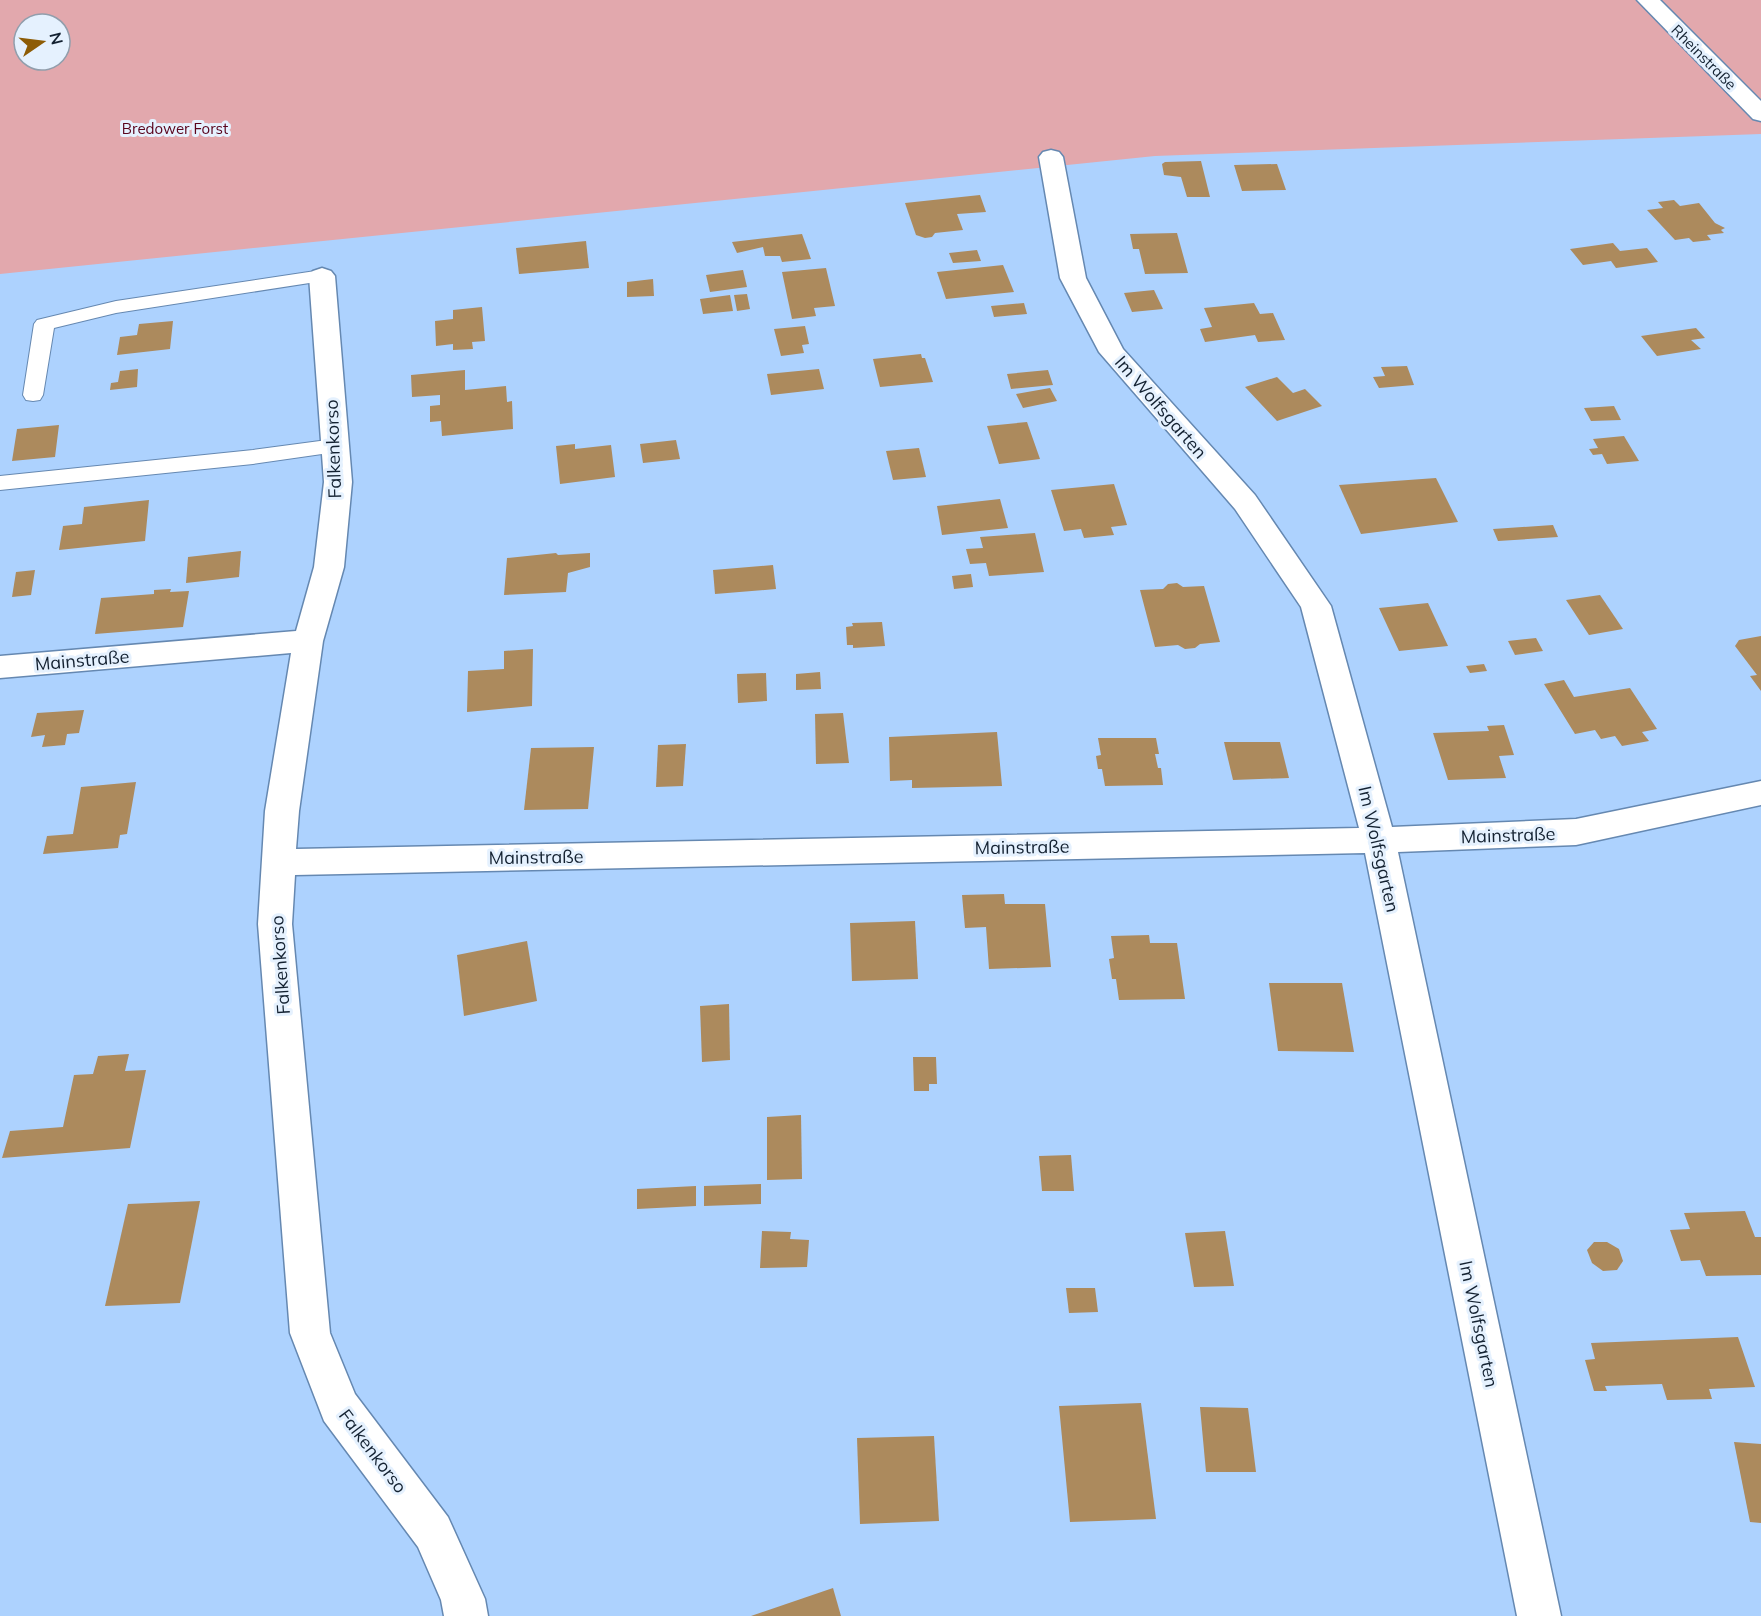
<svg xmlns="http://www.w3.org/2000/svg" width="1761" height="1616" viewBox="0 0 1761 1616" font-family="Mulish,sans-serif">
  <rect width="100%" height="100%" fill="#add2fe"/>
  <!-- green -->
  <path fill="#e2a8ad" fill-rule="evenodd" d="M 0,0 L 1761,0 L 1761,134 L 1155,156 L 0,274 ZM 24,24 L 60,24 L 60,60 L 24,60 Z"/>
  <!-- building -->
  <g fill="#ac8a5d">
    <path d="M 1201,161 L 1210,197 L 1187,197 L 1181,177 L 1164,175 L 1162,164 L 1165,162 Z"/>
    <path d="M 1277,164 L 1286,190 L 1242,191 L 1234,165 Z"/>
    <path d="M 980,195 L 986,212 L 957,214 L 963,230 L 935,233 L 932,237 L 925,238 L 916,235 L 905,203 Z"/>
    <path d="M 1674,200 L 1680,206 L 1699,203 L 1715,223 L 1725,228 L 1721,230 L 1724,233 L 1707,235 L 1711,240 L 1693,242 L 1689,238 L 1675,240 L 1647,210 L 1663,208 L 1658,202 Z"/>
    <path d="M 1177,233 L 1188,273 L 1145,274 L 1139,249 L 1133,249 L 1130,234 Z"/>
    <path d="M 802,234 L 811,259 L 782,262 L 780,256 L 765,256 L 763,247 L 737,253 L 732,242 Z"/>
    <path d="M 586,241 L 589,268 L 519,274 L 516,248 Z"/>
    <path d="M 1613,243 L 1620,251 L 1647,248 L 1658,262 L 1616,268 L 1611,261 L 1583,265 L 1570,249 Z"/>
    <path d="M 977,250 L 981,261 L 953,263 L 949,253 Z"/>
    <path d="M 1003,265 L 1014,292 L 946,299 L 937,272 Z"/>
    <path d="M 826,268 L 835,306 L 814,308 L 816,316 L 792,319 L 782,272 Z"/>
    <path d="M 743,270 L 747,287 L 710,292 L 706,275 Z"/>
    <path d="M 653,279 L 654,296 L 627,297 L 627,282 Z"/>
    <path d="M 1154,290 L 1163,309 L 1132,312 L 1124,293 Z"/>
    <path d="M 747,294 L 750,309 L 737,311 L 734,295 Z"/>
    <path d="M 730,295 L 733,311 L 703,314 L 700,299 Z"/>
    <path d="M 1024,303 L 1027,314 L 994,317 L 991,306 Z"/>
    <path d="M 1254,303 L 1260,314 L 1273,313 L 1285,340 L 1258,342 L 1255,335 L 1205,342 L 1200,329 L 1212,327 L 1204,308 Z"/>
    <path d="M 482,307 L 485,341 L 472,342 L 473,349 L 453,350 L 453,344 L 436,346 L 435,321 L 453,319 L 453,310 Z"/>
    <path d="M 173,321 L 170,349 L 117,355 L 120,337 L 137,335 L 139,324 Z"/>
    <path d="M 805,326 L 809,344 L 802,345 L 804,353 L 781,356 L 774,329 Z"/>
    <path d="M 1696,328 L 1705,338 L 1691,340 L 1701,349 L 1657,356 L 1641,336 Z"/>
    <path d="M 921,354 L 922,358 L 925,358 L 933,382 L 880,387 L 873,359 Z"/>
    <path d="M 1407,366 L 1414,385 L 1379,388 L 1373,377 L 1385,376 L 1381,367 Z"/>
    <path d="M 138,369 L 137,387 L 110,390 L 111,383 L 118,382 L 120,371 Z"/>
    <path d="M 819,369 L 824,389 L 771,395 L 767,374 Z"/>
    <path d="M 465,370 L 465,390 L 506,386 L 507,402 L 512,401 L 513,429 L 442,436 L 441,421 L 430,422 L 430,406 L 440,405 L 440,395 L 412,397 L 411,375 Z"/>
    <path d="M 1048,370 L 1053,385 L 1011,389 L 1007,374 Z"/>
    <path d="M 1277,377 L 1293,393 L 1305,389 L 1322,406 L 1277,421 L 1245,387 Z"/>
    <path d="M 1050,388 L 1057,401 L 1023,408 L 1016,394 Z"/>
    <path d="M 1614,406 L 1621,420 L 1591,421 L 1584,408 Z"/>
    <path d="M 1027,422 L 1040,459 L 999,464 L 987,426 Z"/>
    <path d="M 59,425 L 55,457 L 12,461 L 17,429 Z"/>
    <path d="M 1624,436 L 1639,461 L 1607,464 L 1602,454 L 1593,455 L 1589,449 L 1598,448 L 1593,439 Z"/>
    <path d="M 676,440 L 680,459 L 643,463 L 640,444 Z"/>
    <path d="M 575,444 L 575,449 L 611,445 L 615,477 L 560,484 L 556,446 Z"/>
    <path d="M 919,448 L 926,477 L 893,480 L 886,451 Z"/>
    <path d="M 1436,478 L 1458,522 L 1361,534 L 1339,485 Z"/>
    <path d="M 1114,484 L 1127,525 L 1111,527 L 1114,535 L 1084,538 L 1081,529 L 1064,531 L 1051,490 Z"/>
    <path d="M 1000,499 L 1008,528 L 942,535 L 937,506 Z"/>
    <path d="M 149,500 L 145,541 L 59,550 L 63,526 L 82,524 L 84,507 Z"/>
    <path d="M 1553,525 L 1558,537 L 1498,541 L 1493,529 Z"/>
    <path d="M 1035,533 L 1044,572 L 989,576 L 986,563 L 970,564 L 966,549 L 983,548 L 980,537 Z"/>
    <path d="M 241,551 L 239,577 L 186,583 L 188,557 Z"/>
    <path d="M 556,553 L 558,555 L 590,553 L 590,567 L 568,573 L 566,592 L 504,595 L 507,558 Z"/>
    <path d="M 773,565 L 776,589 L 715,594 L 713,570 Z"/>
    <path d="M 35,570 L 31,595 L 12,597 L 16,572 Z"/>
    <path d="M 971,574 L 973,587 L 954,589 L 952,576 Z"/>
    <path d="M 1177,583 L 1183,587 L 1204,586 L 1220,642 L 1200,644 L 1195,648 L 1185,649 L 1178,645 L 1155,647 L 1140,590 L 1163,589 L 1168,584 Z"/>
    <path d="M 171,589 L 170,592 L 189,591 L 183,627 L 95,634 L 101,598 L 154,594 L 154,590 Z"/>
    <path d="M 1600,595 L 1623,629 L 1589,635 L 1566,600 Z"/>
    <path d="M 1428,603 L 1448,646 L 1399,651 L 1379,608 Z"/>
    <path d="M 882,622 L 885,646 L 853,648 L 853,645 L 847,645 L 846,627 L 853,626 L 852,623 Z"/>
    <path d="M 1761,636 L 1761,691 L 1750,676 L 1757,675 L 1735,646 L 1739,640 Z"/>
    <path d="M 1536,638 L 1543,651 L 1515,655 L 1508,641 Z"/>
    <path d="M 533,649 L 532,706 L 467,712 L 468,671 L 504,669 L 504,651 Z"/>
    <path d="M 1484,664 L 1487,671 L 1470,673 L 1466,666 Z"/>
    <path d="M 820,672 L 821,689 L 796,690 L 796,674 Z"/>
    <path d="M 766,673 L 767,701 L 738,703 L 737,674 Z"/>
    <path d="M 1564,680 L 1574,697 L 1630,688 L 1657,729 L 1642,732 L 1649,741 L 1622,746 L 1615,736 L 1601,739 L 1595,730 L 1575,734 L 1544,684 Z"/>
    <path d="M 84,710 L 79,733 L 67,734 L 65,745 L 42,747 L 45,735 L 31,737 L 37,713 Z"/>
    <path d="M 843,713 L 849,763 L 816,764 L 815,714 Z"/>
    <path d="M 1504,725 L 1514,755 L 1499,756 L 1506,778 L 1448,780 L 1433,733 L 1489,731 L 1487,726 Z"/>
    <path d="M 997,732 L 1002,786 L 912,788 L 912,780 L 890,781 L 889,737 Z"/>
    <path d="M 1098,738 L 1156,738 L 1159,754 L 1155,754 L 1158,768 L 1161,768 L 1163,785 L 1105,786 L 1102,769 L 1098,769 L 1096,756 L 1101,755 Z"/>
    <path d="M 1224,742 L 1280,742 L 1289,778 L 1233,780 Z"/>
    <path d="M 686,744 L 683,786 L 656,787 L 658,745 Z"/>
    <path d="M 594,747 L 588,809 L 524,810 L 531,748 Z"/>
    <path d="M 136,782 L 127,834 L 120,835 L 118,848 L 43,854 L 47,836 L 73,834 L 81,787 Z"/>
    <path d="M 1004,894 L 1005,904 L 1045,904 L 1051,967 L 989,969 L 986,927 L 965,928 L 962,895 Z"/>
    <path d="M 915,921 L 918,979 L 852,981 L 850,923 Z"/>
    <path d="M 1149,935 L 1150,943 L 1177,943 L 1185,999 L 1119,1000 L 1116,979 L 1112,979 L 1109,959 L 1114,958 L 1111,936 Z"/>
    <path d="M 527,941 L 537,1001 L 464,1016 L 457,955 Z"/>
    <path d="M 1269,983 L 1342,983 L 1354,1052 L 1278,1051 Z"/>
    <path d="M 729,1004 L 730,1060 L 702,1062 L 700,1006 Z"/>
    <path d="M 129,1054 L 125,1071 L 146,1070 L 130,1148 L 2,1158 L 10,1131 L 63,1127 L 74,1075 L 93,1074 L 98,1056 Z"/>
    <path d="M 913,1057 L 936,1057 L 937,1084 L 929,1084 L 929,1091 L 914,1091 Z"/>
    <path d="M 801,1115 L 802,1179 L 767,1180 L 767,1117 Z"/>
    <path d="M 1071,1155 L 1074,1191 L 1042,1191 L 1039,1156 Z"/>
    <path d="M 761,1184 L 761,1204 L 704,1206 L 704,1186 Z"/>
    <path d="M 696,1186 L 696,1206 L 637,1209 L 637,1189 Z"/>
    <path d="M 200,1201 L 180,1303 L 105,1306 L 128,1204 Z"/>
    <path d="M 1745,1211 L 1755,1237 L 1761,1237 L 1761,1275 L 1706,1276 L 1700,1260 L 1681,1261 L 1670,1230 L 1690,1229 L 1684,1213 Z"/>
    <path d="M 762,1231 L 791,1232 L 790,1239 L 809,1240 L 807,1267 L 760,1268 Z"/>
    <path d="M 1225,1231 L 1234,1286 L 1194,1287 L 1185,1233 Z"/>
    <path d="M 1594,1242 L 1607,1242 L 1619,1249 L 1623,1261 L 1617,1270 L 1603,1271 L 1592,1263 L 1587,1250 Z"/>
    <path d="M 1066,1288 L 1095,1288 L 1098,1312 L 1069,1313 Z"/>
    <path d="M 1738,1337 L 1755,1387 L 1709,1389 L 1712,1399 L 1667,1400 L 1662,1384 L 1605,1386 L 1607,1391 L 1594,1391 L 1585,1360 L 1595,1359 L 1591,1343 Z"/>
    <path d="M 1141,1403 L 1156,1519 L 1070,1522 L 1059,1406 Z"/>
    <path d="M 1200,1407 L 1248,1408 L 1256,1472 L 1206,1472 Z"/>
    <path d="M 934,1436 L 939,1521 L 860,1524 L 857,1438 Z"/>
    <path d="M 1734,1442 L 1761,1444 L 1761,1523 L 1750,1522 Z"/>
    <path d="M 833,1588 L 841,1616 L 751,1616 Z"/>
  </g>
  <g fill="none" stroke-linecap="round" stroke-linejoin="round">
    <defs>
      <g id="lane">
        <path d="M 322,270 L 329,272 L 332,276 L 329,280 L 116,313 L 54,328 L 43,395 L 40,400 L 33,401 L 26,400 L 23,395 L 34,324 L 37,320 L 116,301 Z"/>
        <path d="M 335,439 L 343,441 L 346,446 L 343,451 L 253,464 L 0,490 L 0,476 L 253,450 Z"/>
      </g>
      <g id="street">
        <path d="M 1637,0 L 1660,0 L 1761,101 L 1761,121 L 1753,119 Z"/>
        <path d="M 1051,150 L 1059,152 L 1063,157 L 1086,278 L 1123,349 L 1255,495 L 1331,606 L 1392,827 L 1576,819 L 1761,781 L 1761,805 L 1576,845 L 1398,852 L 1561,1616 L 1517,1616 L 1365,853 L 295,875 L 292,924 L 330,1333 L 355,1394 L 448,1517 L 485,1599 L 488,1616 L 444,1616 L 441,1600 L 418,1547 L 324,1421 L 290,1333 L 258,924 L 265,811 L 291,653 L 0,678 L 0,656 L 296,631 L 314,567 L 324,482 L 309,276 L 313,271 L 322,268 L 331,271 L 335,276 L 352,482 L 344,567 L 323,641 L 299,811 L 296,849 L 1359,828 L 1301,607 L 1235,509 L 1099,352 L 1060,278 L 1039,157 L 1043,152 Z"/>
      </g>
    </defs>
    <!-- lane casing -->
    <use href="#lane" stroke="#6588b1" stroke-width="2"/>
    <!-- street casing -->
    <use href="#street" stroke="#6588b1" stroke-width="3"/>
    <!-- lane -->
    <use href="#lane" fill="#fff" fill-rule="evenodd"/>
    <!-- street -->
    <use href="#street" fill="#fff" fill-rule="evenodd"/>
  </g>
  <g text-anchor="middle" dominant-baseline="central" stroke-width="6" stroke-linejoin="round" paint-order="stroke">
    <!-- far-street labels -->
    <g font-size="15" fill="#132131" stroke="#e5f1fe">
      <text transform="translate(1704 57) rotate(45)">Rheinstraße</text>
    </g>
    <!-- far-park labels -->
    <g font-size="15" fill="#59041d" stroke="#e5f1fe">
      <text x="175" y="128">Bredower Forst</text>
    </g>
    <!-- street labels -->
    <g font-size="18" fill="#132131" stroke="#e5f1fe">
      <text transform="translate(1161 407) rotate(49)">Im Wolfsgarten</text>
      <text transform="translate(333 449) rotate(-92)">Falkenkorso</text>
      <text transform="translate(82 660) rotate(-5)">Mainstraße</text>
      <text transform="translate(1508 835) rotate(-2)">Mainstraße</text>
      <text transform="translate(1022 847) rotate(-1)">Mainstraße</text>
      <text transform="translate(1379 849) rotate(77)">Im Wolfsgarten</text>
      <text transform="translate(536 857) rotate(-1)">Mainstraße</text>
      <text transform="translate(280 965) rotate(-94)">Falkenkorso</text>
      <text transform="translate(1479 1324) rotate(78)">Im Wolfsgarten</text>
      <text transform="translate(373 1451) rotate(53)">Falkenkorso</text>
    </g>
  </g>
  <!-- north arrow -->
  <g transform="translate(42 42) rotate(76)"><circle r="28" fill="#e5f1fe" stroke="#919eac" stroke-width="1.5"/>
  <path d="M0-4.5L10 22L0 15L-10 22Z" fill="#8d5c06"/>
  <text y="-9" font-size="16" font-weight="bold" text-anchor="middle" fill="#132131">N</text>
  </g>
</svg>
